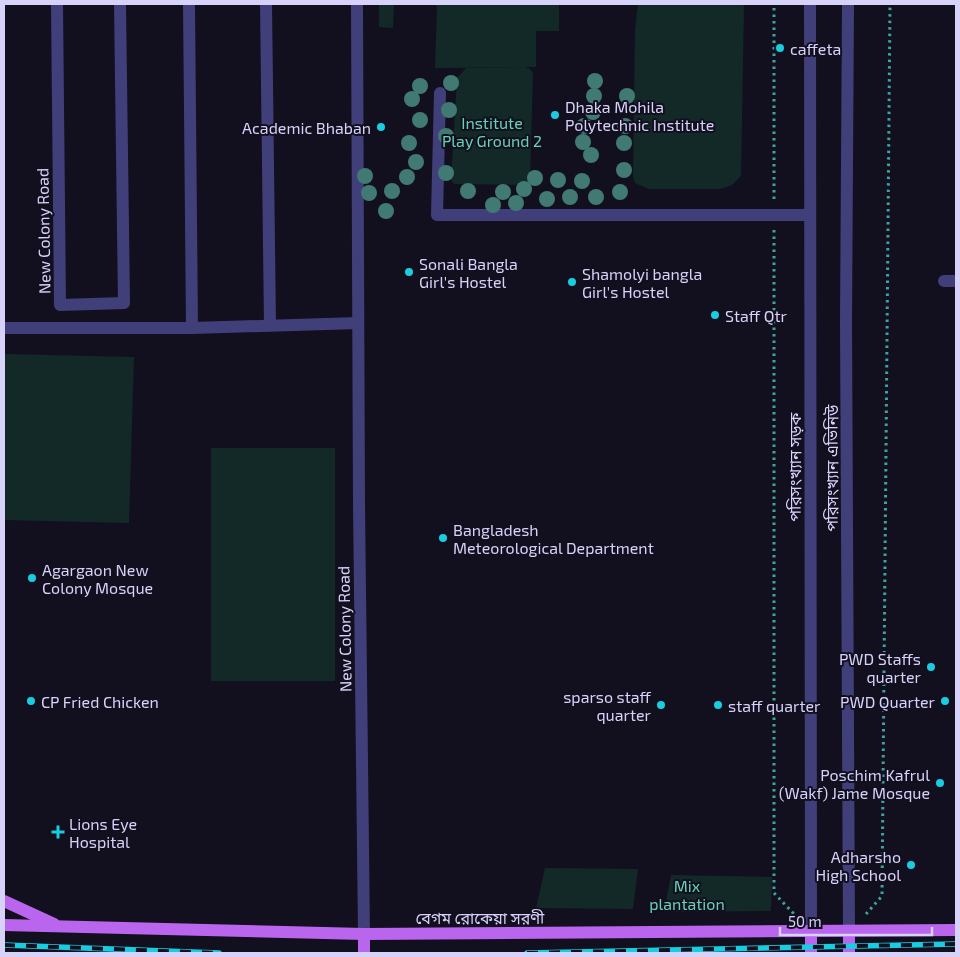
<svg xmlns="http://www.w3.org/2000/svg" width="960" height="957" viewBox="0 0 960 957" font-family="'Exo 2','Noto Sans Bengali',sans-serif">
  <rect width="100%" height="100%" fill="#120f1f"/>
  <!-- green -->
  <g fill="#132928">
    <path d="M 379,4 L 394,4 L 393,28 L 379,27 Z"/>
    <path d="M 427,4 L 559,4 L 559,31 L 536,31 L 536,67 L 435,68 L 437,8 L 436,4 Z"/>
    <path d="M 638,4 L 744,4 L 741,176 L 732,185 L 720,189 L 649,189 L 635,183 L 633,176 L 635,30 Z"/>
    <path d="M 525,67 L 530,69 L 533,73 L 530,178 L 528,183 L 523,185 L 454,184 L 451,180 L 457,78 L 466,68 Z"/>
    <path d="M 5,354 L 134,357 L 129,523 L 4,520 Z"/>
    <rect x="211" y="448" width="124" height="233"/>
    <path d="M 545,868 L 638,869 L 633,909 L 536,908 Z"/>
    <path d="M 671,875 L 772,877 L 771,911 L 664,912 Z"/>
  </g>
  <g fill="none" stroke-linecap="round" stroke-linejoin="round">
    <!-- path -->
    <g stroke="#3ba59e" stroke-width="3" stroke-dasharray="2.5 4" stroke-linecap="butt">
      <path d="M 774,199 L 774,4"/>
      <path d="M 774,230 L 774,893 L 795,915"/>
      <path d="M 866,914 L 882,896 L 890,4"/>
    </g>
    <!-- minor -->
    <g stroke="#413f79" stroke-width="12">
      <path d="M 57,4 L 60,305 L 124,303 L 120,4"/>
      <path d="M 266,4 L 270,325 L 266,4"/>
      <path d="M 357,4 L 359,504 L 364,934"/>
      <path d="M 810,4 L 811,931"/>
      <path d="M 848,4 L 846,322 L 849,932"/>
      <path d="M 440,93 L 437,215 L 810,215"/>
      <path d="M 944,281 L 956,281"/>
      <path d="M 4,328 L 192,328 L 189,4"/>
      <path d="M 192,328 L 358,323"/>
    </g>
    <!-- major -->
    <g stroke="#ba65ee" stroke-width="12">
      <path d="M 4,901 L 54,924"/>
      <path d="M 4,925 L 364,934 L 956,930"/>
      <path d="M 364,953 L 364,934"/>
      <path d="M 811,953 L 811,931"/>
      <path d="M 849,953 L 849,932"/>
    </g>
    <defs>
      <g id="rail">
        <path d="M 4,945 L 219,953"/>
        <path d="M 527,953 L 956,944"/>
      </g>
    </defs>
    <!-- rail casing -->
    <use href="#rail" stroke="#19cde0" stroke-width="5.5"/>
    <!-- rail -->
    <use href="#rail" stroke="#120f1f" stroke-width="4" stroke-dasharray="11" stroke-linecap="butt"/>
  </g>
  <!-- trees -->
  <g fill="#417a72">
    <circle cx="595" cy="81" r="8"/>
    <circle cx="451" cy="83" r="8"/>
    <circle cx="420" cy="86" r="8"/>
    <circle cx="594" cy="96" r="8"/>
    <circle cx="627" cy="96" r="8"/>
    <circle cx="412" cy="99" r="8"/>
    <circle cx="449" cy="110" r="8"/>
    <circle cx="593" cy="112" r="8"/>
    <circle cx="420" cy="120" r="8"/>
    <circle cx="584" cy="126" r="8"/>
    <circle cx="625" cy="126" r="8"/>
    <circle cx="446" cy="136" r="8"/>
    <circle cx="583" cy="142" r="8"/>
    <circle cx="409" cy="143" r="8"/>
    <circle cx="624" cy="143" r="8"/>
    <circle cx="591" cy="155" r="8"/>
    <circle cx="416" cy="162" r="8"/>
    <circle cx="624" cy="170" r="8"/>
    <circle cx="446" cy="173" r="8"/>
    <circle cx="365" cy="176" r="8"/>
    <circle cx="407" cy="177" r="8"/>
    <circle cx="535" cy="178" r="8"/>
    <circle cx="558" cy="180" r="8"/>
    <circle cx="582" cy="181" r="8"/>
    <circle cx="524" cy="189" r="8"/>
    <circle cx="392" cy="191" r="8"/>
    <circle cx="468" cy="191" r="8"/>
    <circle cx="503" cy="192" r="8"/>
    <circle cx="620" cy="192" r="8"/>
    <circle cx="369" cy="193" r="8"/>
    <circle cx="570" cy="197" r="8"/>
    <circle cx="596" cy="197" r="8"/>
    <circle cx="547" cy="199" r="8"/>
    <circle cx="516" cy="203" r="8"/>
    <circle cx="493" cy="205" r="8"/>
    <circle cx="386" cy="211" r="8"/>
  </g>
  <!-- markers -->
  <g fill="#19cde0" stroke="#120f1f" stroke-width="2">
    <circle cx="780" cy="48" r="5"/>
    <circle cx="555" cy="115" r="5"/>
    <circle cx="381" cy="127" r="5"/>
    <circle cx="409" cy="272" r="5"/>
    <circle cx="572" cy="282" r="5"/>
    <circle cx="715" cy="315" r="5"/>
    <circle cx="443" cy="538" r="5"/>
    <circle cx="32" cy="578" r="5"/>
    <circle cx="931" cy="667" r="5"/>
    <circle cx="31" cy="701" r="5"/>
    <circle cx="945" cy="701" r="5"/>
    <circle cx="661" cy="705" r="5"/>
    <circle cx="718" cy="705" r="5"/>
    <circle cx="940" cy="783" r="5"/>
    <path d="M55.5 824.5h5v5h5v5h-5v5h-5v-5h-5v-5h5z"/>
    <circle cx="911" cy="865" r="5"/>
  </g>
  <g text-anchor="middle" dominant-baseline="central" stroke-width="4" stroke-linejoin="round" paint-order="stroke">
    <!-- poi labels -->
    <g font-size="16" fill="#d7d2fa" stroke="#120f1f" text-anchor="start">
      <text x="790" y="48">caffeta</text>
      <text x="565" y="106">Dhaka Mohila<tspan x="565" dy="18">Polytechnic Institute</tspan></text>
      <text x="371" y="127" text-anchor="end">Academic Bhaban</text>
      <text x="419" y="263">Sonali Bangla<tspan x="419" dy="18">Girl's Hostel</tspan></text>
      <text x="582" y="273">Shamolyi bangla<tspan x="582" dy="18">Girl's Hostel</tspan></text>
      <text x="725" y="315">Staff Qtr</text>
      <text x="453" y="529">Bangladesh<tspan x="453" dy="18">Meteorological Department</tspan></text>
      <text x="42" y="569">Agargaon New<tspan x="42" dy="18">Colony Mosque</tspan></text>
      <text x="921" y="658" text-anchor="end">PWD Staffs<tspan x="921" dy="18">quarter</tspan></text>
      <text x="651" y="696" text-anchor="end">sparso staff<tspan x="651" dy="18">quarter</tspan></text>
      <text x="41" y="701">CP Fried Chicken</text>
      <text x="935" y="701" text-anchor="end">PWD Quarter</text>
      <text x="728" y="705">staff quarter</text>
      <text x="930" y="774" text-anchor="end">Poschim Kafrul<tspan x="930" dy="18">(Wakf) Jame Mosque</tspan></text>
      <text x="69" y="823">Lions Eye<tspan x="69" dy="18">Hospital</tspan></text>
      <text x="901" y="856" text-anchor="end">Adharsho<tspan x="901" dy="18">High School</tspan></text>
    </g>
    <!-- park labels -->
    <g font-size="16" fill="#67d2b6" stroke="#120f1f">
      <text x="492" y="122">Institute<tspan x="492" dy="18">Play Ground 2</tspan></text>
      <text x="687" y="885">Mix<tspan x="687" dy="18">plantation</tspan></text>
    </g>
    <!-- street labels -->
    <g font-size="16" fill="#d7d2fa" stroke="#120f1f">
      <text transform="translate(43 231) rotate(-91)">New Colony Road</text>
      <text transform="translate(794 467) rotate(-90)">পরিসংখ্যান সড়ক</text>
      <text transform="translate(831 468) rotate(-90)">পরিসংখ্যান এভিনিউ</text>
      <text transform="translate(344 629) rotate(-91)">New Colony Road</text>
      <text x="480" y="917">বেগম রোকেয়া সরণী</text>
    </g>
  </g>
  <!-- border -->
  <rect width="960" height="957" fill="none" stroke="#d7d2fa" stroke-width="10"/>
  <!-- scale -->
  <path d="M780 927v8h152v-8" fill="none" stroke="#d7d2fa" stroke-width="2.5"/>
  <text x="788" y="927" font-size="15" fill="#d7d2fa" stroke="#120f1f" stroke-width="4" paint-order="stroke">50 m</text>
</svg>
